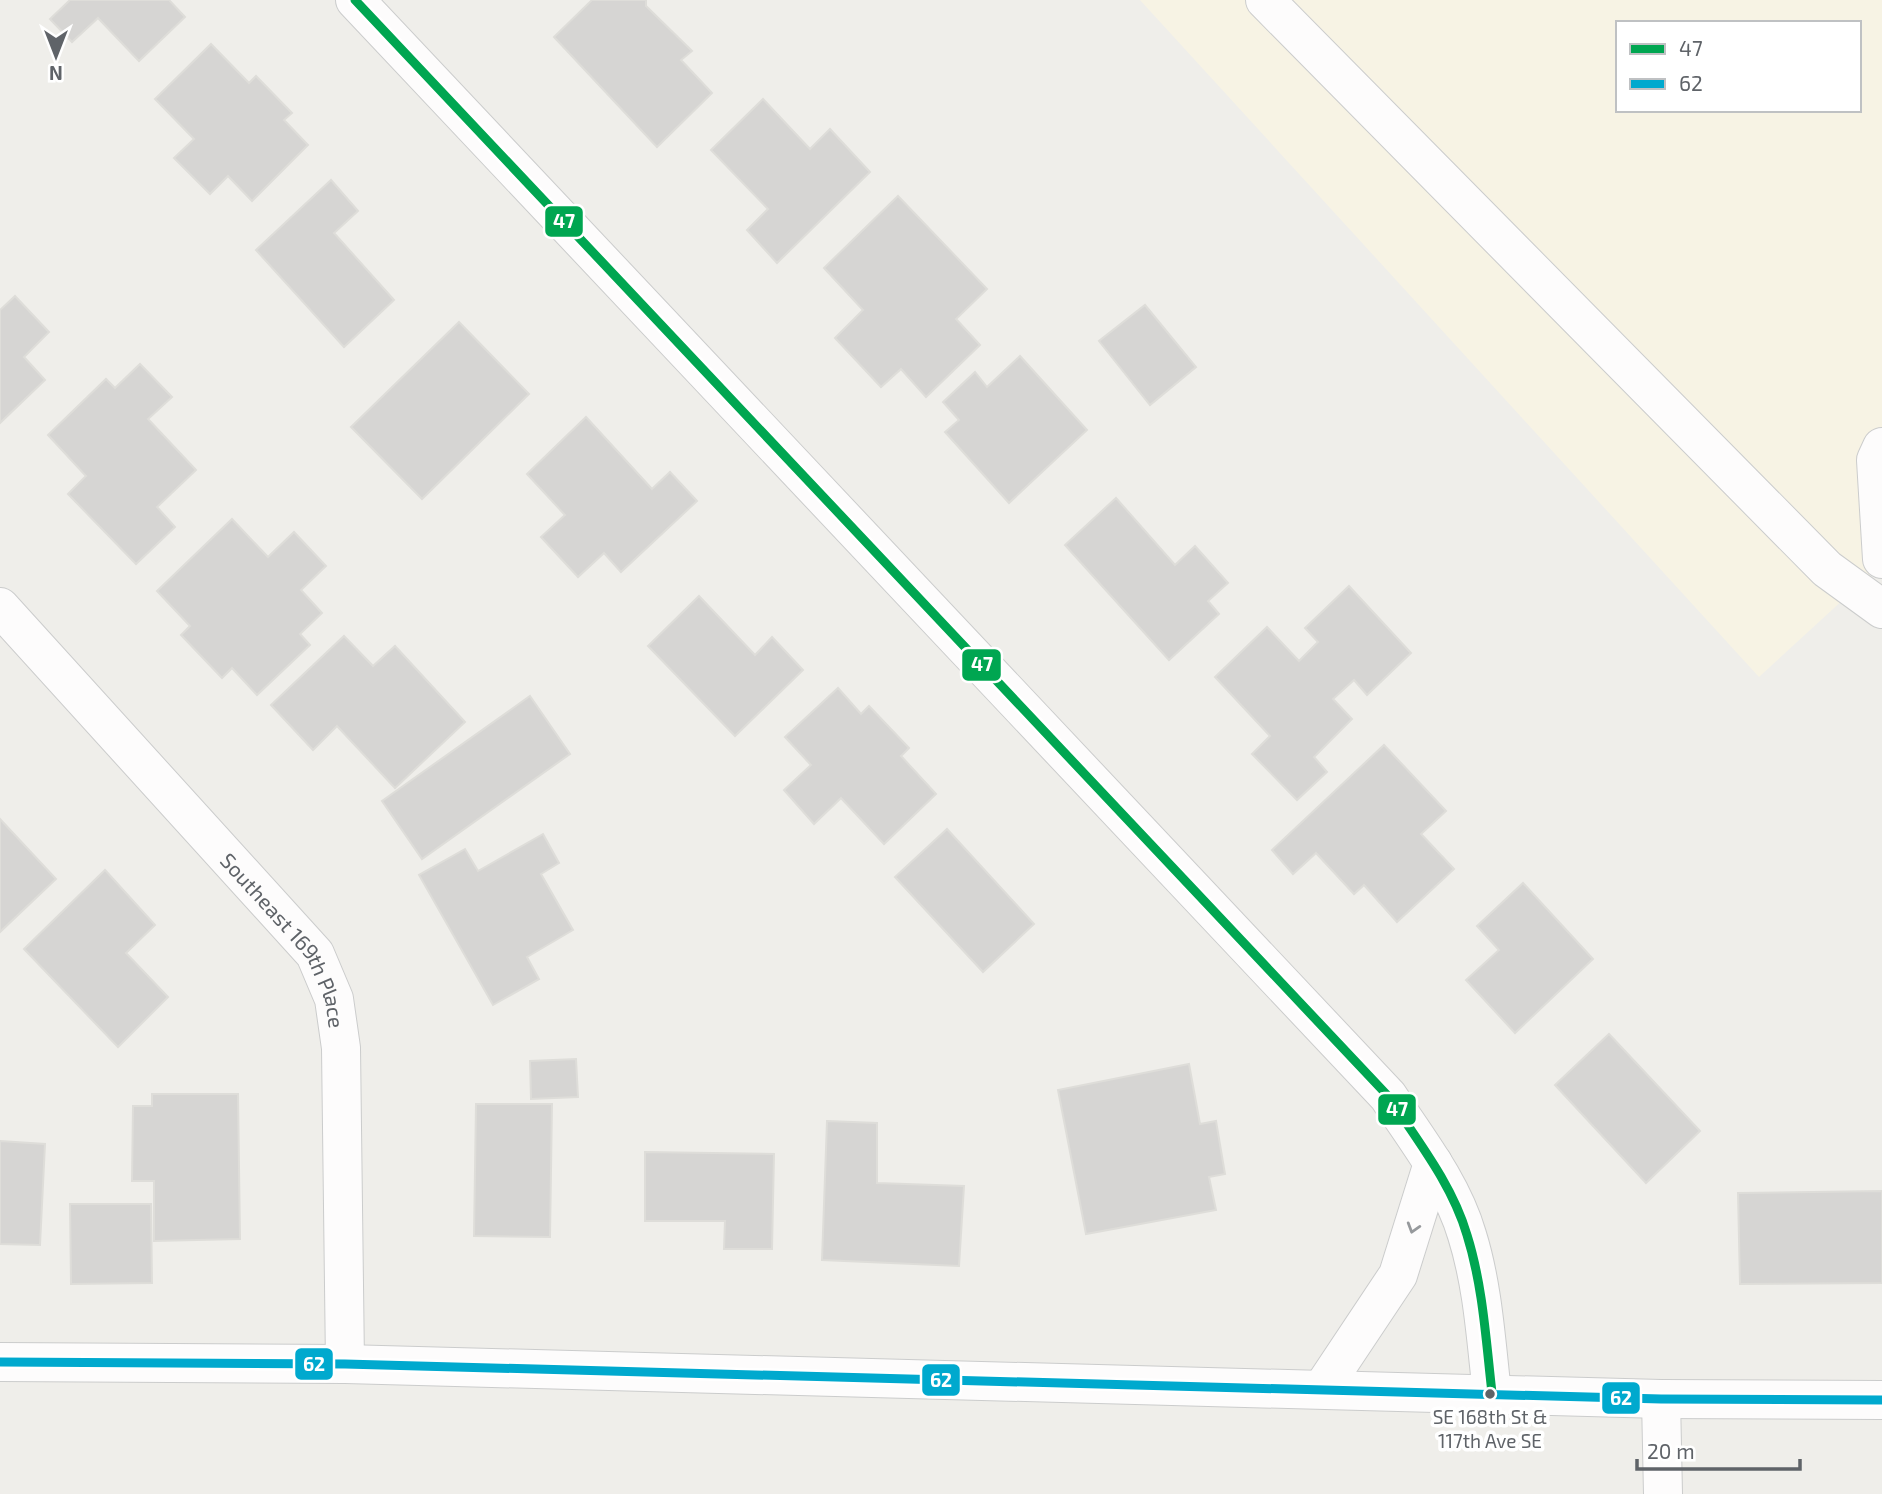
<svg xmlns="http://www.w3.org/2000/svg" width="1882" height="1494" viewBox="0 0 1882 1494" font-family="'Exo 2',sans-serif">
  <rect width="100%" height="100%" fill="#efeeea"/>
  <!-- commercial -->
  <path fill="#f7f3e4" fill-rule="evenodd" d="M 1140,0 L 1882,0 L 1882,564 L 1759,677 ZM 1618,23 L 1859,23 L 1859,110 L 1618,110 Z"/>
  <!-- building -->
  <g fill="#d6d5d3" stroke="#deddd9" stroke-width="2">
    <path d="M 70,0 L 169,0 L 185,17 L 139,61 L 98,18 L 72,42 L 50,19 Z"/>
    <path d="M 592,0 L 646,0 L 646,6 L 692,51 L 681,60 L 712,93 L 657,147 L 554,37 Z"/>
    <path d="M 211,44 L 249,83 L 256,76 L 292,113 L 284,120 L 308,145 L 252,201 L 228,176 L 210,194 L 174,158 L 194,139 L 155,99 Z"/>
    <path d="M 763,99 L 810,149 L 830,129 L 870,172 L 777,263 L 747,230 L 768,209 L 711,150 Z"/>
    <path d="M 331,180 L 358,211 L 334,233 L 394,300 L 344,347 L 256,250 Z"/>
    <path d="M 898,196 L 987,289 L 956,319 L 980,345 L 926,397 L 901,369 L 881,387 L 835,338 L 863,310 L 824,268 Z"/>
    <path d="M 15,296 L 49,332 L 24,357 L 45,380 L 0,423 L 0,310 Z"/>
    <path d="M 1145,305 L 1196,367 L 1150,405 L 1099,341 Z"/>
    <path d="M 459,322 L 529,394 L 422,499 L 351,427 Z"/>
    <path d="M 1020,356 L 1087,430 L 1009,503 L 945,432 L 959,420 L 943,402 L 975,372 L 987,387 Z"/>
    <path d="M 140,364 L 172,397 L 148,419 L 196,470 L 157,507 L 175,527 L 136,564 L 68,494 L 86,476 L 48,435 L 106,379 L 115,388 Z"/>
    <path d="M 586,417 L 652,489 L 670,472 L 697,501 L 621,572 L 604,553 L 578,577 L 541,537 L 565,515 L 527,474 Z"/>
    <path d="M 1116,498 L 1175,565 L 1195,546 L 1228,583 L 1208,601 L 1219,614 L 1169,660 L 1065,545 Z"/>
    <path d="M 232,519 L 268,557 L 294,532 L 326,566 L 301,590 L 322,613 L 300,634 L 310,645 L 257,695 L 232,668 L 222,678 L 181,635 L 190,626 L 157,591 Z"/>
    <path d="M 1349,586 L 1411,653 L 1367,695 L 1354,680 L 1333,699 L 1352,719 L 1314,757 L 1327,772 L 1297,800 L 1252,754 L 1270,736 L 1215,677 L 1267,627 L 1299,661 L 1318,642 L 1305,628 Z"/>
    <path d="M 699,596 L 755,655 L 772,637 L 803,670 L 735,736 L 648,646 Z"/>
    <path d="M 344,636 L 373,666 L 395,646 L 465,722 L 395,788 L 337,726 L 313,750 L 271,705 Z"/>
    <path d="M 838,688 L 861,714 L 869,706 L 909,748 L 901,756 L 936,794 L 884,844 L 841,798 L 814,824 L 784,790 L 811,765 L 785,737 Z"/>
    <path d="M 530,696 L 570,754 L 422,859 L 382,801 Z"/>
    <path d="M 1384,745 L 1446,811 L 1421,834 L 1454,869 L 1397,922 L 1364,885 L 1354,894 L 1316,853 L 1293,874 L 1272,850 Z"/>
    <path d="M 0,819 L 56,879 L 0,932 Z"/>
    <path d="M 947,829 L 1034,924 L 983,972 L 895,877 Z"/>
    <path d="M 543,834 L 559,863 L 541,874 L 573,930 L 527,957 L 539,979 L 493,1005 L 419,875 L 465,849 L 478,871 Z"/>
    <path d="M 105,870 L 155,925 L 126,953 L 168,997 L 118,1047 L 24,949 Z"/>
    <path d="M 1523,883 L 1593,959 L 1515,1033 L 1466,980 L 1499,950 L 1477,926 Z"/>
    <path d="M 1609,1034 L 1700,1131 L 1646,1183 L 1555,1085 Z"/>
    <path d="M 576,1059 L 578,1097 L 531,1099 L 530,1061 Z"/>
    <path d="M 1189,1064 L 1200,1124 L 1216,1121 L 1225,1174 L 1209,1177 L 1216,1210 L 1086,1234 L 1058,1090 Z"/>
    <path d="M 152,1094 L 238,1094 L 240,1239 L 154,1241 L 154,1181 L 132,1181 L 133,1106 L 152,1106 Z"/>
    <path d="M 476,1104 L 552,1104 L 550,1237 L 474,1236 Z"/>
    <path d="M 827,1121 L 877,1123 L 877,1183 L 964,1186 L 959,1266 L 822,1260 Z"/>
    <path d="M 0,1141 L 45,1144 L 40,1245 L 0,1244 Z"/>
    <path d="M 645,1152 L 774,1154 L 772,1249 L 724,1249 L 725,1221 L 645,1221 Z"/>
    <path d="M 1882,1191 L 1882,1283 L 1740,1284 L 1738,1193 Z"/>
    <path d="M 70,1204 L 151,1204 L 152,1283 L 71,1284 Z"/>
  </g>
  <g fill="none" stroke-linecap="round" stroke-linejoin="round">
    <defs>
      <g id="minor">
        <path d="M 355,0 L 1388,1096 C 1417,1140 1452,1184 1467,1235 C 1483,1286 1486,1341 1492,1393"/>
        <path d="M 1265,0 L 1827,569 L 1882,609"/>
        <path d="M 1882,447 L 1876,460 L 1882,559"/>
        <path id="s1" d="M 0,607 L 315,954 L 334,999 L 341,1048 L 345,1364"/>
        <path d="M 0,1362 L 345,1364 L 1661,1399 L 1882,1400"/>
        <path d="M 1322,1389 L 1398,1275 L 1433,1163"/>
        <path d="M 1661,1399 L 1663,1494"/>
      </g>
    </defs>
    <!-- minor casing -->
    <use href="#minor" stroke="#cbcccc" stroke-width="40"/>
    <!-- minor -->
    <use href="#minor" stroke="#fdfcfc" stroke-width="38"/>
    <defs>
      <path id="bus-1" d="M 355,0 L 1388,1096 C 1417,1140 1452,1184 1467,1235 C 1483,1286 1486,1341 1492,1393"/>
      <path id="bus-2" d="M 0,1362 L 345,1364 L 1661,1399 L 1882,1400"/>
    </defs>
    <!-- bus-1 casing -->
    <use href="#bus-1" stroke="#fff" stroke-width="14"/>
    <!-- bus-2 casing -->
    <use href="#bus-2" stroke="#fff" stroke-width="14"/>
    <!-- bus-1 -->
    <use href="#bus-1" stroke="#00a651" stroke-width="9"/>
    <!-- bus-2 -->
    <use href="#bus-2" stroke="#00a9ce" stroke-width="9"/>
  </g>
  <!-- one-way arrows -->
  <defs><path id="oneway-chevron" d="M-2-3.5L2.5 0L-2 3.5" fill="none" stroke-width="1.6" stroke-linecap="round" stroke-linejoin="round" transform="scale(1.75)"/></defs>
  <use stroke="#96999c" href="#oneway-chevron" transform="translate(1413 1228) rotate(107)"/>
  <!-- markers -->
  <circle fill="#5f6368" stroke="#fff" stroke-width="2.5" cx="1490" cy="1394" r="6"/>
  <g text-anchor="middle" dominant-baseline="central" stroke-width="7" stroke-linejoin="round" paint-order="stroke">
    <!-- bus labels -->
    <g font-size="19" fill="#5f6368" stroke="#fff">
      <text x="1490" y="1416">SE 168th St &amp;<tspan x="1490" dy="24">117th Ave SE</tspan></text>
    </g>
    <!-- street labels -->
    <g font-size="21" fill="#5f6368" stroke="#fff">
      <text stroke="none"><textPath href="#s1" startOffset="441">Southeast 169th Place</textPath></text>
    </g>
  </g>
  <g stroke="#fff" stroke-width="2.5">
    <rect x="544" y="205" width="40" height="33" rx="7" fill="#00a651"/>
    <rect x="961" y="648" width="41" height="34" rx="7" fill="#00a651"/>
    <rect x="1377" y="1093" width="40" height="33" rx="7" fill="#00a651"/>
    <rect x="294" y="1347" width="40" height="34" rx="7" fill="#00a9ce"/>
    <rect x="921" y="1363" width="40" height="34" rx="7" fill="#00a9ce"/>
    <rect x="1601" y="1381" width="40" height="34" rx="7" fill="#00a9ce"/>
  </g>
  <g font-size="19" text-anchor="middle" font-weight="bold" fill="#fff">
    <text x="564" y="228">47</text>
    <text x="982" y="671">47</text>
    <text x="1397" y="1116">47</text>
    <text x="314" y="1371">62</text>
    <text x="941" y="1387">62</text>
    <text x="1621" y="1405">62</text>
  </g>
  <!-- legend -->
  <rect x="1616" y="21" width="245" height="91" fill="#ffffff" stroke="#bfc1c3" stroke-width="2"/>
  <rect x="1630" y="44" width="35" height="10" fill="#00a651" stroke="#bfc1c3" stroke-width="2"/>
  <text x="1679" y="56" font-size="21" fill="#5f6368">47</text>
  <rect x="1630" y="79" width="35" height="10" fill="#00a9ce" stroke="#bfc1c3" stroke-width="2"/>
  <text x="1679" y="91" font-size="21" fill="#5f6368">62</text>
  <!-- north arrow -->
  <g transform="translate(56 56) rotate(180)" stroke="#ffffff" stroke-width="5" paint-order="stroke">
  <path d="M0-5L12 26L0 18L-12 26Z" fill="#5f6368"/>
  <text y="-10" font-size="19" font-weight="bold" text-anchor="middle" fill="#5f6368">N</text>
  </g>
  <!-- scale -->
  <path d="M1637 1459v10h163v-10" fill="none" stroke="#5f6368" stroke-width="3.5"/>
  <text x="1647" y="1459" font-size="21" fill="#5f6368" stroke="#ffffff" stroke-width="5" paint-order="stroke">20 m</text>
</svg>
